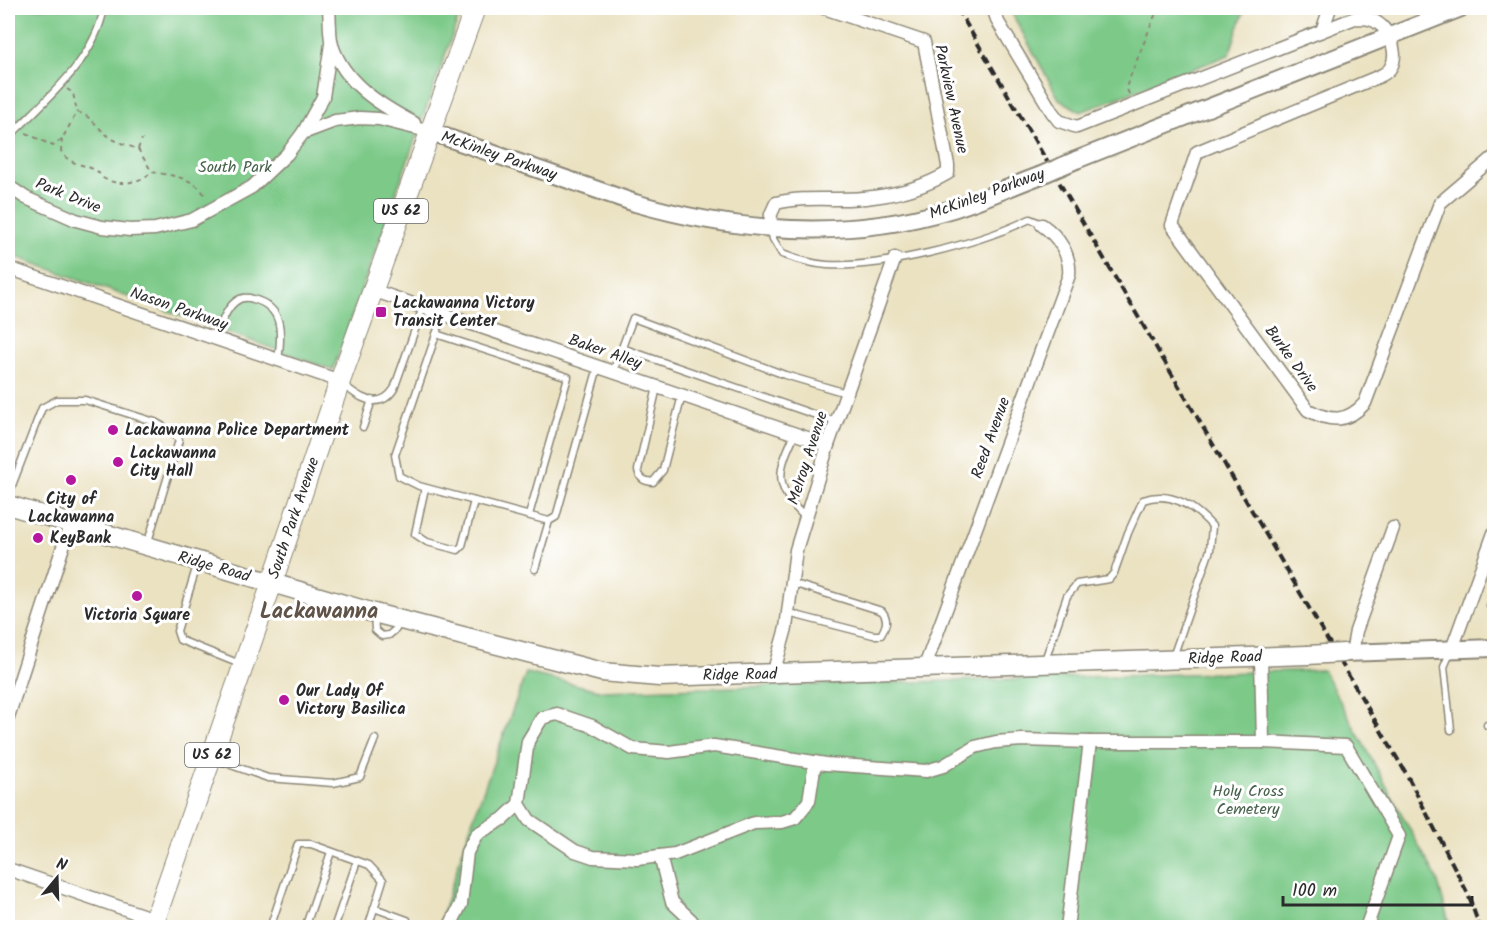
<svg xmlns="http://www.w3.org/2000/svg" width="1502" height="935" viewBox="0 0 1502 935" font-family="Kalam,sans-serif">
  <rect width="100%" height="100%" fill="#fff"/>
  <filter id="ink" filterUnits="userSpaceOnUse"><feTurbulence type="fractalNoise" baseFrequency=".0167" numOctaves="2"/><feDisplacementMap in="SourceGraphic" scale="12" xChannelSelector="R" yChannelSelector="G"/><feConvolveMatrix kernelMatrix="1 2 1 2 8 2 1 2 1" color-interpolation-filters="sRGB"/></filter>
  <filter id="wash" filterUnits="userSpaceOnUse"><feTurbulence type="fractalNoise" baseFrequency=".008" numOctaves="4" result="noise"/><feDisplacementMap in="SourceGraphic" scale="24" xChannelSelector="R" yChannelSelector="G"/><feGaussianBlur stdDeviation="1.35" result="paint"/><feColorMatrix in="noise" values="0 0 0 0 0 0 0 0 0 0 0 0 0 0 0 0 0 1.4 0 .05"/><feComposite in="paint" operator="in"/></filter>
  <g filter="url(#wash)">
    <rect width="100%" height="100%" fill="#ebe2c2"/>
    <!-- green -->
    <g fill="#7bc988" stroke="#537a5a" stroke-width="1.5">
      <path d="M 8,8 L 462,8 L 333,370 L 8,254 Z"/>
      <path d="M 1009,8 L 1245,8 L 1229,55 L 1081,112 L 1059,99 Z"/>
      <path d="M 1323,670 L 1437,879 L 1450,927 L 438,928 L 472,822 L 526,673 L 603,691 Z"/>
    </g>
  </g>
  <g filter="url(#ink)">
    <g fill="none" stroke-linecap="round" stroke-linejoin="round">
      <defs>
        <g id="service">
          <path d="M 8,138 C 44,101 94,62 104,8"/>
          <path d="M 771,230 L 773,239 L 782,254 C 796,259 811,264 827,265 C 884,268 978,244 1030,219 L 1042,224"/>
          <path d="M 443,314 L 395,455 L 399,476 L 419,486 L 549,521 L 556,517 L 598,367"/>
          <path d="M 436,334 L 568,377 L 529,515"/>
          <path d="M 216,339 C 220,327 225,310 235,302 C 240,298 247,297 253,299 C 284,307 282,333 278,360"/>
          <path d="M 622,348 L 836,422"/>
          <path d="M 613,372 L 633,318 L 785,375 L 846,393"/>
          <path d="M 342,383 C 357,397 379,412 394,389 L 423,307"/>
          <path d="M 657,387 L 638,470 C 640,480 645,481 653,482 L 663,470 L 682,395"/>
          <path d="M 363,427 L 372,400"/>
          <path d="M 795,434 C 777,471 773,488 806,518"/>
          <path d="M 425,488 L 415,534 L 427,542 L 458,550 L 462,546 L 474,501"/>
          <path d="M 8,496 L 42,408 L 57,400 L 85,400 L 155,422 L 171,431 L 179,440 L 147,545"/>
          <path d="M 198,562 L 177,631 L 180,640 L 240,664"/>
          <path d="M 535,569 L 549,521"/>
          <path d="M 1494,595 L 1490,606 L 1494,612"/>
          <path d="M 788,613 L 873,635 L 881,635 C 886,626 889,620 882,611 L 792,583"/>
          <path d="M 374,614 L 375,630 L 382,636 L 389,635 L 396,629 L 399,622"/>
          <path d="M 1450,653 L 1444,667 L 1451,730"/>
          <path d="M 1045,660 L 1067,596 L 1077,584 L 1109,579 L 1114,573 L 1128,533 L 1143,500 C 1171,490 1194,506 1212,526 L 1210,550 L 1173,657"/>
          <path d="M 1487,725 L 1494,725"/>
          <path d="M 214,759 L 268,778 L 333,783 L 360,777 L 375,739"/>
          <path d="M 374,908 L 407,920 L 405,928"/>
          <path d="M 270,928 L 298,844 L 311,844 L 369,865 L 383,880 L 368,928"/>
          <path d="M 305,928 L 331,852"/>
          <path d="M 334,928 L 357,861"/>
        </g>
        <g id="minor">
          <path d="M 329,8 C 330,19 329,34 332,45 C 344,83 380,105 414,123"/>
          <path d="M 993,8 L 998,22 L 1052,112 L 1059,121 L 1077,127 L 1355,18 C 1359,18 1365,18 1369,19 C 1387,23 1400,51 1391,67 C 1389,71 1384,74 1380,76 L 1197,152 L 1172,225 L 1308,410 C 1331,422 1347,423 1365,403 L 1440,203 L 1494,157"/>
          <path d="M 1322,31 L 1330,8"/>
          <path d="M 303,133 L 323,97 L 331,44"/>
          <path d="M 8,186 L 26,198 L 76,220 L 102,227 L 130,230 L 155,229 L 192,220 L 252,187 L 287,154 L 303,133 L 335,121 L 360,118 L 379,119 L 431,132"/>
          <path d="M 770,228 L 771,214 L 776,203 C 808,195 840,202 873,197 C 898,194 926,186 948,173 L 948,165 L 924,42 L 824,8"/>
          <path d="M 8,268 L 340,381"/>
          <path d="M 372,290 L 828,445"/>
          <path d="M 1452,649 L 1494,533"/>
          <path d="M 1352,653 L 1356,631 L 1393,528"/>
          <path d="M 1261,656 L 1263,742 L 1346,746 L 1399,836 L 1366,928"/>
          <path d="M 924,669 L 1069,275 C 1071,255 1058,236 1042,225"/>
          <path d="M 773,674 L 786,628 L 796,550 L 828,445 L 895,258"/>
          <path d="M 8,717 L 70,525"/>
          <path d="M 815,762 L 809,801 L 795,818 L 782,822 L 754,823 L 675,854 L 637,859 L 593,857 L 575,851 L 529,820 L 519,804 L 528,741 L 542,718 L 557,714 L 592,726 L 633,749 L 669,752 L 714,746 L 826,764 L 926,771 L 943,766 L 975,747 L 996,742 L 1022,740 L 1090,742 L 1263,742"/>
          <path d="M 660,856 L 672,902 L 691,920 L 697,928"/>
          <path d="M 8,869 L 154,919"/>
          <path d="M 449,928 L 461,904 L 467,852 L 477,834 L 503,819 L 519,804"/>
          <path d="M 1067,928 L 1090,742"/>
        </g>
        <g id="tertiary">
          <path d="M 431,132 L 635,203 C 736,232 847,241 949,210 C 980,201 1009,187 1039,176"/>
          <path d="M 1076,160 L 1461,8"/>
          <path d="M 1344,653 L 1494,648"/>
        </g>
        <path id="secondary" d="M 8,505 L 374,613 L 602,672 L 659,677 L 1307,655"/>
        <path id="primary" d="M 152,928 L 272,583 L 340,381 L 475,8"/>
      </defs>
      <!-- service casing -->
      <use href="#service" stroke="#8b8676" stroke-width="9"/>
      <!-- minor casing -->
      <use href="#minor" stroke="#8b8676" stroke-width="15"/>
      <!-- tertiary casing -->
      <use href="#tertiary" stroke="#8b8676" stroke-width="20"/>
      <!-- secondary casing -->
      <use href="#secondary" stroke="#8b8676" stroke-width="21"/>
      <!-- primary casing -->
      <use href="#primary" stroke="#8b8676" stroke-width="22"/>
      <!-- path -->
      <g stroke="#8b8676" stroke-width="2" stroke-dasharray="4.5 4.5" stroke-linecap="butt">
        <path d="M 67,89 L 73,93 L 77,112 C 93,116 99,131 111,138 C 119,143 129,146 138,149 L 142,139"/>
        <path d="M 1129,94 L 1126,87 L 1158,8"/>
        <path d="M 26,133 L 53,146 L 62,139 L 77,112"/>
        <path d="M 62,139 L 61,151 C 70,166 83,163 97,171 C 98,172 102,177 103,178 C 118,187 139,183 152,172"/>
        <path d="M 138,149 L 152,172 C 171,175 198,178 206,198"/>
      </g>
      <!-- service -->
      <use href="#service" stroke="#fff" stroke-width="6"/>
      <!-- minor -->
      <use href="#minor" stroke="#fff" stroke-width="12"/>
      <!-- tertiary -->
      <use href="#tertiary" stroke="#fff" stroke-width="16"/>
      <!-- secondary -->
      <use href="#secondary" stroke="#fff" stroke-width="18"/>
      <!-- primary -->
      <use href="#primary" stroke="#fff" stroke-width="20"/>
      <!-- rail -->
      <path stroke="#2b2b2b" stroke-width="4" stroke-dasharray="9 4.5" stroke-linecap="butt" d="M 957,8 L 1407,775 L 1468,894 L 1480,928"/>
      <defs>
        <path id="tertiary-bridge" d="M 1039,176 L 1076,160"/>
        <path id="secondary-bridge" d="M 1307,655 L 1344,653"/>
      </defs>
      <!-- tertiary-bridge casing -->
      <use href="#tertiary-bridge" stroke="#8b8676" stroke-width="20" stroke-linecap="butt"/>
      <!-- secondary-bridge casing -->
      <use href="#secondary-bridge" stroke="#8b8676" stroke-width="21" stroke-linecap="butt"/>
      <!-- tertiary-bridge -->
      <use href="#tertiary-bridge" stroke="#fff" stroke-width="16"/>
      <!-- secondary-bridge -->
      <use href="#secondary-bridge" stroke="#fff" stroke-width="18"/>
    </g>
  </g>
  <!-- markers -->
  <g fill="#b5179e" stroke="#fff" stroke-width="2">
    <rect x="375" y="306" width="12" height="12" rx="3"/>
    <circle cx="113" cy="430" r="6"/>
    <circle cx="118" cy="462" r="6"/>
    <circle cx="71" cy="480" r="6"/>
    <circle cx="38" cy="538" r="6"/>
    <circle cx="137" cy="596" r="6"/>
    <circle cx="284" cy="700" r="6"/>
  </g>
  <g text-anchor="middle" dominant-baseline="central" stroke-width="6" stroke-linejoin="round" paint-order="stroke">
    <!-- shield labels -->
    <g fill="#fff" stroke="#6b6b6b" stroke-width="1.5">
      <rect x="374" y="199" width="54" height="24" rx="4.5"/>
      <rect x="185" y="743" width="54" height="24" rx="4.5"/>
    </g>
    <g font-size="15" font-weight="bold" fill="#2b2b2b">
      <text x="401" y="211">US 62</text>
      <text x="212" y="755">US 62</text>
    </g>
    <!-- street labels -->
    <g font-size="16" fill="#2b2b2b" stroke="#fff">
      <text transform="translate(951 99) rotate(78)">Parkview Avenue</text>
      <text transform="translate(499 156) rotate(19)">McKinley Parkway</text>
      <text transform="translate(987 194) rotate(-20)">McKinley Parkway</text>
      <text transform="translate(68 196) rotate(22)">Park Drive</text>
      <text transform="translate(179 309) rotate(19)">Nason Parkway</text>
      <text transform="translate(605 352) rotate(19)">Baker Alley</text>
      <text transform="translate(1291 359) rotate(54)">Burke Drive</text>
      <text transform="translate(991 438) rotate(-70)">Reed Avenue</text>
      <text transform="translate(808 458) rotate(-72)">Melroy Avenue</text>
      <text transform="translate(294 518) rotate(-71)">South Park Avenue</text>
      <text transform="translate(214 567) rotate(16)">Ridge Road</text>
      <text transform="translate(1225 658) rotate(-2)">Ridge Road</text>
      <text transform="translate(740 675) rotate(-1)">Ridge Road</text>
    </g>
    <!-- park labels -->
    <g font-size="16" fill="#47624c" stroke="#fff">
      <text x="235" y="167">South Park</text>
      <text x="1248" y="791">Holy Cross<tspan x="1248" dy="18">Cemetery</tspan></text>
    </g>
    <!-- poi labels -->
    <g font-size="16" font-weight="bold" fill="#2b2b2b" stroke="#fff" text-anchor="start">
      <text x="393" y="303">Lackawanna Victory<tspan x="393" dy="18">Transit Center</tspan></text>
      <text x="125" y="430">Lackawanna Police Department</text>
      <text x="130" y="453">Lackawanna<tspan x="130" dy="18">City Hall</tspan></text>
      <text x="71" y="499" text-anchor="middle">City of<tspan x="71" dy="18">Lackawanna</tspan></text>
      <text x="50" y="538">KeyBank</text>
      <text x="137" y="615" text-anchor="middle">Victoria Square</text>
      <text x="296" y="691">Our Lady Of<tspan x="296" dy="18">Victory Basilica</tspan></text>
    </g>
    <!-- district labels -->
    <g font-size="22" font-weight="bold" fill="#605348" stroke="#fff">
      <text x="319" y="612">Lackawanna</text>
    </g>
  </g>
  <!-- margin -->
  <rect width="1502" height="935" fill="none" stroke="#fff" stroke-width="30"/>
  <!-- north arrow -->
  <g transform="translate(57 878) rotate(19)" stroke="#ffffff" stroke-width="4.5" paint-order="stroke">
  <path d="M0-4.5L10 22L0 15L-10 22Z" fill="#2b2b2b"/>
  <text y="-9" font-size="16" font-weight="bold" text-anchor="middle" fill="#2b2b2b">N</text>
  </g>
  <!-- scale -->
  <path d="M1283 896v9h189v-9" fill="none" stroke="#2b2b2b" stroke-width="3"/>
  <text x="1292" y="896" font-size="18" fill="#2b2b2b" stroke="#ffffff" stroke-width="4.5" paint-order="stroke">100 m</text>
</svg>
